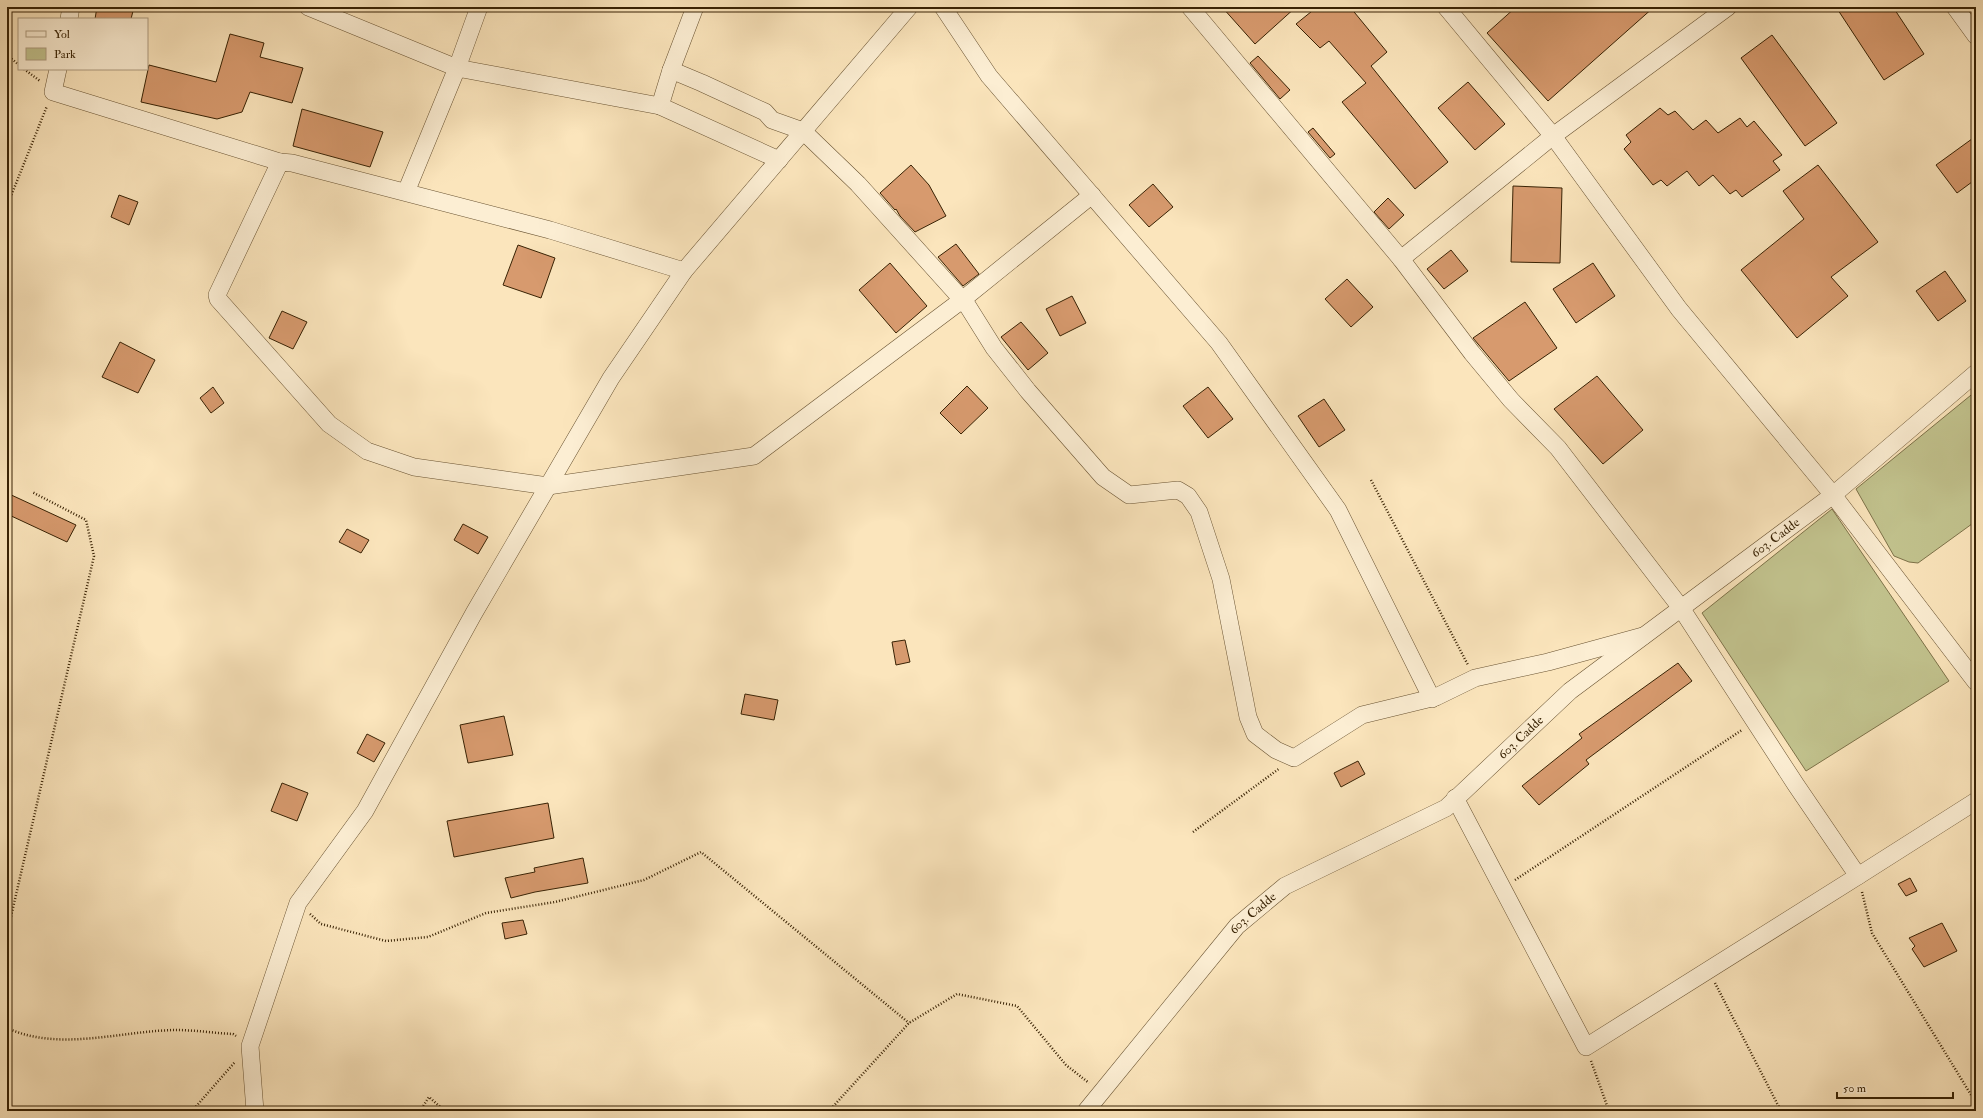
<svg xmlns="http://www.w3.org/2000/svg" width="1983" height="1118" viewBox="0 0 1983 1118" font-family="'IM FELL Double Pica',serif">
  <rect width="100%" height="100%" fill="#fbe5bc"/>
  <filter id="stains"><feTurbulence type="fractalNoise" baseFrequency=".005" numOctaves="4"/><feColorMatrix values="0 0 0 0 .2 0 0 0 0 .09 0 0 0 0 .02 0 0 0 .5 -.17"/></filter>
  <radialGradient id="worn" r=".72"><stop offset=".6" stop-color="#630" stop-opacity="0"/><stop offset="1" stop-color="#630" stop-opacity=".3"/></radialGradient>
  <!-- green -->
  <g fill="#c2c38e" stroke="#7d7249">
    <path d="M 1976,391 L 1976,521 L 1918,563 L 1909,562 L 1894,556 L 1856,489 Z"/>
    <path d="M 1832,509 L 1949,681 L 1806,771 L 1702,613 Z"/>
  </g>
  <!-- building -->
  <g fill="#d79a6e" stroke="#382204">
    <path d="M 97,7 L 134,7 L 131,19 L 95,19 Z"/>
    <path d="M 1222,7 L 1296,7 L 1255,44 Z"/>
    <path d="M 1317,7 L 1350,7 L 1387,52 L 1371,66 L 1448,162 L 1415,189 L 1342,102 L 1366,83 L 1329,41 L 1320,48 L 1296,24 Z"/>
    <path d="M 1516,7 L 1654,7 L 1548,101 L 1487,33 Z"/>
    <path d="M 1836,7 L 1893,7 L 1924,54 L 1884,80 Z"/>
    <path d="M 230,34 L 264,43 L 260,57 L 303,68 L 292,103 L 250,92 L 242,112 L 217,119 L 141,102 L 149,65 L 216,82 Z"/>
    <path d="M 1772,35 L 1837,123 L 1805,146 L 1741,58 Z"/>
    <path d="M 1258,56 L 1290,90 L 1280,99 L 1250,63 Z"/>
    <path d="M 1468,82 L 1505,124 L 1475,150 L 1438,108 Z"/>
    <path d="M 1660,108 L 1668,115 L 1675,111 L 1693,130 L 1706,120 L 1718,133 L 1740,118 L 1747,127 L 1754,121 L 1782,155 L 1773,161 L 1780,170 L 1742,197 L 1736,190 L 1730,194 L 1713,175 L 1699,186 L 1687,171 L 1667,186 L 1661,180 L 1653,185 L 1624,149 L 1631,142 L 1626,135 Z"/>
    <path d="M 302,109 L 383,132 L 370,167 L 293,146 Z"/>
    <path d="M 1313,128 L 1335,154 L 1330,158 L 1308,132 Z"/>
    <path d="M 1976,136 L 1976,179 L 1957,193 L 1936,165 Z"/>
    <path d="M 911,165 L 929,185 L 946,216 L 915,232 L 900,216 L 896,209 L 895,210 L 880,193 Z"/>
    <path d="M 1818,165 L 1878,242 L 1831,277 L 1848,296 L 1797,338 L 1741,270 L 1804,219 L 1783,191 Z"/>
    <path d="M 1153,184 L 1173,207 L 1149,227 L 1129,205 Z"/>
    <path d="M 1513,186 L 1562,188 L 1560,263 L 1511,262 Z"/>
    <path d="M 119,195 L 138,202 L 129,225 L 111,217 Z"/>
    <path d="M 1388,198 L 1404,215 L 1389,229 L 1374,212 Z"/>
    <path d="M 956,244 L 979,274 L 963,286 L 938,257 Z"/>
    <path d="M 518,245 L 555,258 L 541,298 L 503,285 Z"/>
    <path d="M 1451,250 L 1468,271 L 1444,289 L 1427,269 Z"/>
    <path d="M 890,263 L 927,306 L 896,333 L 859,290 Z"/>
    <path d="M 1593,263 L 1615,296 L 1576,323 L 1553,289 Z"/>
    <path d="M 1945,271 L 1966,301 L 1938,321 L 1916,291 Z"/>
    <path d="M 1347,279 L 1373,307 L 1351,327 L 1325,299 Z"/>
    <path d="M 1072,296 L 1086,323 L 1060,336 L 1046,309 Z"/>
    <path d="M 1525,302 L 1557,348 L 1509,381 L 1473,338 Z"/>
    <path d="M 282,311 L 307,322 L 293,349 L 269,338 Z"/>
    <path d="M 1021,322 L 1048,353 L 1028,370 L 1001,337 Z"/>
    <path d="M 120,342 L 155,360 L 138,393 L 102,377 Z"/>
    <path d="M 1597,376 L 1643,430 L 1603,464 L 1554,409 Z"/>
    <path d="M 967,386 L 988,408 L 961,434 L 940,413 Z"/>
    <path d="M 213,387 L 224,403 L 211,413 L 200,398 Z"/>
    <path d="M 1208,387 L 1233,419 L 1208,438 L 1183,406 Z"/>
    <path d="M 1324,399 L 1345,430 L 1319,447 L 1298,416 Z"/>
    <path d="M 7,493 L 76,525 L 67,542 L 7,514 Z"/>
    <path d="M 463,524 L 488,537 L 478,554 L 454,540 Z"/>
    <path d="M 347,529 L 369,540 L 361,553 L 339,542 Z"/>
    <path d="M 905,640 L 910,662 L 896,665 L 892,642 Z"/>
    <path d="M 1678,663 L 1692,681 L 1586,760 L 1589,764 L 1539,805 L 1522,786 L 1582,738 L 1579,734 Z"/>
    <path d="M 745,694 L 778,700 L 774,720 L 741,714 Z"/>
    <path d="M 504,716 L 513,755 L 468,763 L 460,725 Z"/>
    <path d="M 367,734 L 385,743 L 374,762 L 357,753 Z"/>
    <path d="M 1358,761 L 1365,774 L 1341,787 L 1334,773 Z"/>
    <path d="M 282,783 L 308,793 L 297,821 L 271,811 Z"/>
    <path d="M 548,803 L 554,838 L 454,857 L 447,821 Z"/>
    <path d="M 583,858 L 588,883 L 535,892 L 511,898 L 505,878 L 535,872 L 534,868 Z"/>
    <path d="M 1910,878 L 1917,891 L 1906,896 L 1898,884 Z"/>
    <path d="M 523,920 L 527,934 L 505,939 L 502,923 Z"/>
    <path d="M 1942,923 L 1957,951 L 1924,967 L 1912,949 L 1915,946 L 1909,938 Z"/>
  </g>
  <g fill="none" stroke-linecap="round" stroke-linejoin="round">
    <defs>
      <g id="minor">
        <path d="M 308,7 L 457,68 L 479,7"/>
        <path d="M 695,7 L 671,70 L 660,106 L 779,160"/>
        <path d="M 943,7 L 989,76 L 1219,343 L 1338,510 L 1432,699"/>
        <path d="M 1190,7 L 1401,259 L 1472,353 L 1511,400 L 1558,448 L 1681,608 L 1796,785 L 1858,876 L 1976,801"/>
        <path d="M 1446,7 L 1553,136 L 1679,309 L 1833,495 L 1976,682"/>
        <path d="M 1955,7 L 1976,36"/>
        <path d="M 69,19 L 71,7"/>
        <path d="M 58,69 L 53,92 L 280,162"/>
        <path d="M 671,70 L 702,83 L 765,112 L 772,120 L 803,131 L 858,184 L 967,305 L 994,348 L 1028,391 L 1103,477 L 1129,495 L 1178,490 L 1188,496 L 1199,512 L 1221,579 L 1248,717 L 1255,734 L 1276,750 L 1294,758 L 1362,715 L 1436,697 L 1475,678 L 1548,662 L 1643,636"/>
        <path d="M 406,192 L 457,68 L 660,106"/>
        <path d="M 1401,259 L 1553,136 L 1728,7"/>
        <path d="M 684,271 L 550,230 L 292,163 L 280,162 L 217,295 L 218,299 L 329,424 L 367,451 L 414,467 L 548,486 L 754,456 L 962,300 L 1092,195"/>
        <path d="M 1455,798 L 1586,1047 L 1858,876"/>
        <path d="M 255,1111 L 250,1046 L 298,903 L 365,811 L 474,613 L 611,378 L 684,271 L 909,7"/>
        <path id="s1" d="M 1086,1111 L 1237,926 L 1285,886 L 1446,808 L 1570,691 L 1833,495 L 1976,373"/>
      </g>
    </defs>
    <!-- minor casing -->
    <use href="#minor" stroke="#695332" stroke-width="18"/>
    <!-- path -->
    <g stroke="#382204" stroke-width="2.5" stroke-dasharray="1 2" stroke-linecap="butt">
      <path d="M 7,55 L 19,65"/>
      <path d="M 24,69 L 40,81"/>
      <path d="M 7,206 L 47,106"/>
      <path d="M 1371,480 L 1468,665"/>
      <path d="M 1193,832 L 1280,768"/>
      <path d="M 1515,880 L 1742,730"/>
      <path d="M 1862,892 L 1872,933 L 1976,1103"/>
      <path d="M 310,914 L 321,924 L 386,941 L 428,937 L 486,913 L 555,902 L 644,880 L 701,852 L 909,1023"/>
      <path d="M 7,934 L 94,556 L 86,520 L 32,492"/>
      <path d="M 1715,983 L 1781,1111"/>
      <path d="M 7,1028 C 59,1052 120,1031 175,1030 C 194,1030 214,1033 233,1034 L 236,1036"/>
      <path d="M 1591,1061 L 1609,1111"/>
      <path d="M 192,1111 L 235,1062"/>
      <path d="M 420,1111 L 429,1097 L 445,1111"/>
      <path d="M 829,1111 L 909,1023 L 957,994 L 1017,1006 L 1066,1065 L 1089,1083"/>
    </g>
    <!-- minor -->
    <use href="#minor" stroke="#fceed3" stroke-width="17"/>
  </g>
  <g text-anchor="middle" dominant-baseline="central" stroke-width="3.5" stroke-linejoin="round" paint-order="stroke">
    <!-- street labels -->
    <g font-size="13" fill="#382204" stroke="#fceed3">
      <text stroke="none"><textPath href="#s1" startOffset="907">603. Cadde</textPath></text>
      <text stroke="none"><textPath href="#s1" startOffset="583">603. Cadde</textPath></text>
      <text stroke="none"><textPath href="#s1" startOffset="259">603. Cadde</textPath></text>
    </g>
  </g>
  <!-- margin -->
  <rect width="1983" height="1118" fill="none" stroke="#fbe5bc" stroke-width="24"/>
  <rect x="8" y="8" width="1967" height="1102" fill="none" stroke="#382204" stroke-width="2"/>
  <rect x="12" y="12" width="1959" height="1094" fill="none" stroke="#382204"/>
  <!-- legend -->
  <rect x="18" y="18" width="130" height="52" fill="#fceed3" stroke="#ae9c80"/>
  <rect x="26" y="31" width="20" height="6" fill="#fceed3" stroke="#ae9c80"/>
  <text x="54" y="38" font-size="12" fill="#382204">Yol</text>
  <rect x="26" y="48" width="20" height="12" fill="#c2c38e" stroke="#ae9c80"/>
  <text x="54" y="58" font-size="12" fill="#382204">Park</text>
  <!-- scale -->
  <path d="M1837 1092v6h116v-6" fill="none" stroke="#382204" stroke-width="2"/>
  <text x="1843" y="1092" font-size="12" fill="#382204" stroke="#fceed3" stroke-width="3" paint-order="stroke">50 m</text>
  <rect width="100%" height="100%" filter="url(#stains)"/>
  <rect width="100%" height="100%" fill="url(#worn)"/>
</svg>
